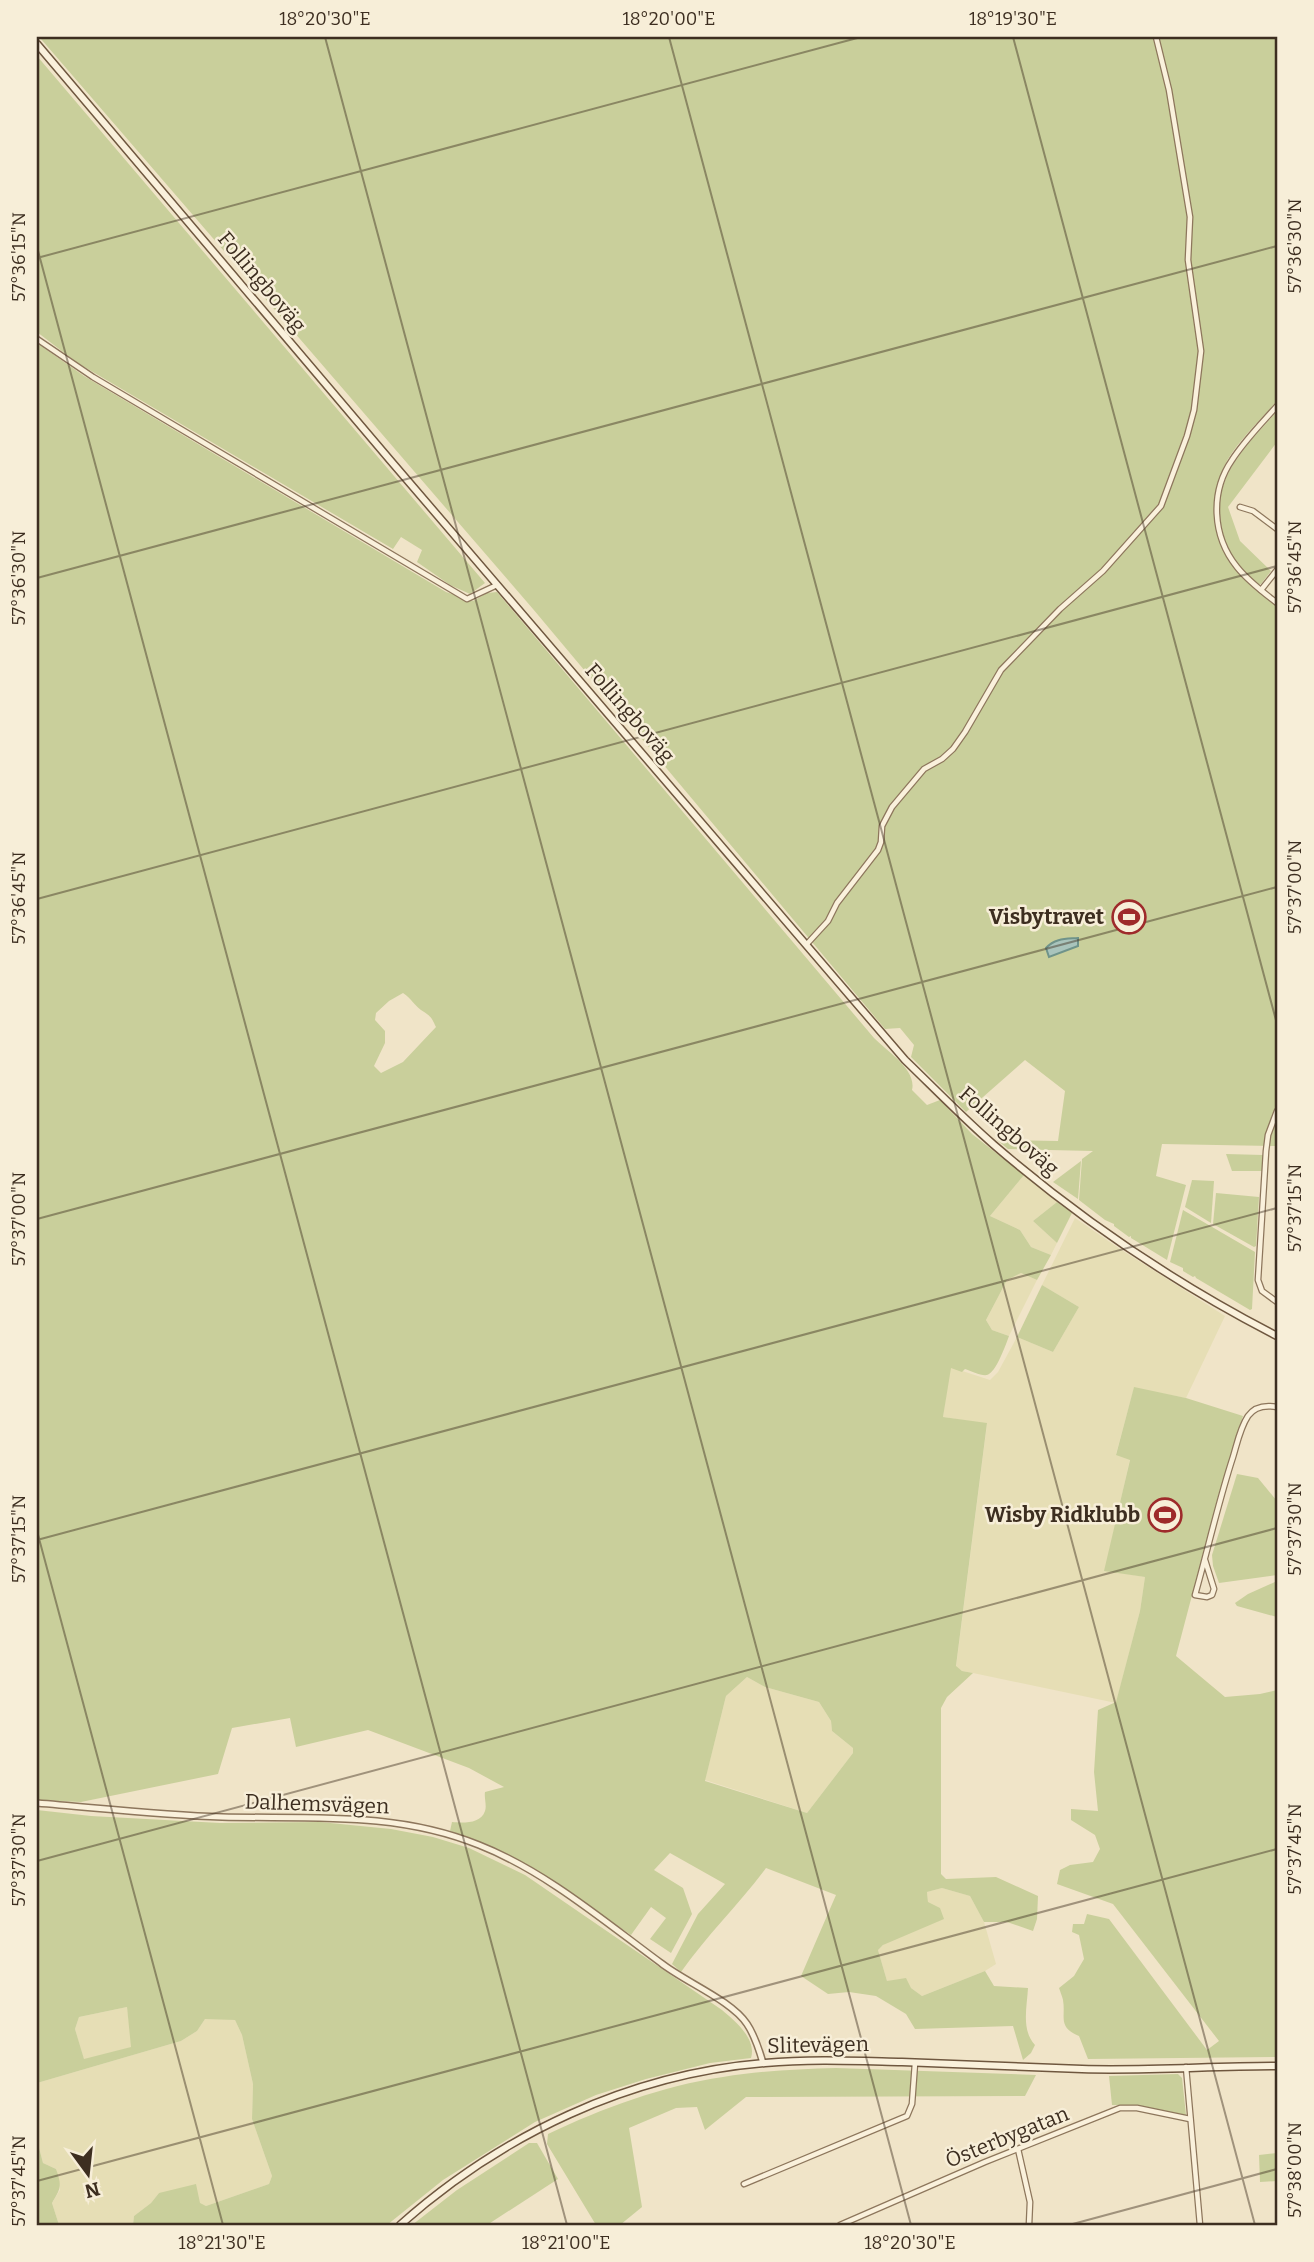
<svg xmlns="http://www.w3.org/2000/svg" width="1314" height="2262" viewBox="0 0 1314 2262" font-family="Bitter,serif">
  <rect width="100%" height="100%" fill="#f0e4c8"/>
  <!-- farmland -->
  <g fill="#e6deb5">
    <path d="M 1024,1175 L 1057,1202 L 1033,1221 L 1057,1243 L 1051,1255 L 1031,1247 L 1020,1230 L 990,1216 Z"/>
    <path d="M 1075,1218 L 1120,1249 L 1225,1316 L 1186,1398 L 1134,1388 L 1116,1454 L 1130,1459 L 1105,1570 L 1145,1577 L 1140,1611 L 1116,1703 L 973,1673 L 962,1671 L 956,1667 L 987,1424 L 943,1417 L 950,1367 L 990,1380 L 998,1372 L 1017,1337 L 1053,1352 L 1079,1307 L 1042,1285 Z"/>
    <path d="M 1021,1273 L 1037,1280 L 1009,1336 L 992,1330 L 986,1320 L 1007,1280 Z"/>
    <path d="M 747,1677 L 765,1687 L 819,1702 L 831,1721 L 832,1731 L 853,1748 L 853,1753 L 807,1813 L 705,1780 L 726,1696 Z"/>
    <path d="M 942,1888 L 970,1896 L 984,1922 L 996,1964 L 985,1971 L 922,1996 L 911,1988 L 894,1982 L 887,1981 L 878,1950 L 928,1902 L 927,1892 Z"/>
    <path d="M 127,2007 L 132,2047 L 84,2060 L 75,2029 L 79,2017 Z"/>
    <path d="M 220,2018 L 235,2020 L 242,2035 L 253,2084 L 252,2119 L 272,2176 L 269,2184 L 206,2206 L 159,2193 L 151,2203 L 134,2216 L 133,2225 L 59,2225 L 52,2203 L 60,2190 L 56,2169 L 43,2163 L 37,2140 L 37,2083 L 181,2041 L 197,2031 L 205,2019 Z"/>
  </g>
  <!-- green -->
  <g fill="#c9cf9b" fill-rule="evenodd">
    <path d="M 42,37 L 1277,37 L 1277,401 C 1261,419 1241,438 1228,459 C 1219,475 1215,492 1215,511 C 1214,555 1245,581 1277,606 L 1277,1146 L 1162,1144 L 1156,1176 L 1186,1185 L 1167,1260 L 1131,1238 L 1131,1236 L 1129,1237 L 1114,1226 L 1114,1224 L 1105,1220 L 1079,1200 L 1082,1159 L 1093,1151 L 1008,1149 L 997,1140 L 1058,1141 L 1065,1091 L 1025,1060 L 966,1112 L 911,1057 L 914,1045 L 900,1028 L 885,1029 L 533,609 L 41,39 Z"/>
    <path d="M 37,56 L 485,583 L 470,594 L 450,585 L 417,562 L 422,550 L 401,537 L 393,549 L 76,362 L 37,332 Z"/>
    <path d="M 37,343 L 84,376 L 446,592 L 473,601 L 487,593 L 497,592 L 874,1038 C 887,1051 917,1070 912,1090 L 927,1105 L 940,1100 L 972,1134 L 1024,1175 L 990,1216 L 1020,1230 L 1031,1247 L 1051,1255 L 1037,1280 L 1021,1273 L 1007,1280 L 986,1320 L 992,1330 L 1009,1336 C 1006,1344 996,1373 987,1375 C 981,1376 971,1371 965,1369 L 962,1372 L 951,1368 L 943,1417 L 987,1423 L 956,1666 L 962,1671 L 973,1673 L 947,1697 L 941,1708 L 941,1874 L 946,1879 L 996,1877 L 1038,1896 L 1037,1919 L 1033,1931 L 1007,1922 L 984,1922 L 970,1896 L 942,1888 L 927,1892 L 928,1902 L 940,1908 L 944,1919 L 883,1945 L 878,1950 L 887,1981 L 906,1978 L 911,1988 L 922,1996 L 985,1971 L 994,1986 L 1028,1988 C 1027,2007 1021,2030 1035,2045 L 1031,2053 L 1023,2060 L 1013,2026 L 915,2029 L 906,2014 L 876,1996 L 849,1992 L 828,1994 L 801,1976 L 836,1895 L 766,1868 C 739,1904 707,1935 681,1972 L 672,1964 L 698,1914 L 725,1884 L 670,1853 L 654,1870 L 683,1888 L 692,1914 L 671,1953 L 650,1939 L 666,1918 L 651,1907 L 631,1935 L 528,1865 L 497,1849 L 450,1831 L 452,1822 C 463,1823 481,1824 485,1811 C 487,1806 484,1798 485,1792 L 504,1787 L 469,1768 L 368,1730 L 296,1747 L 290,1718 L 232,1728 L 218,1774 L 81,1802 L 37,1800 ZM 403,993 C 412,999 414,1005 421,1010 C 430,1016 431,1016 436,1027 L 403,1062 L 381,1073 L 374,1066 L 385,1043 L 385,1031 L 375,1020 L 376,1013 L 389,1001 ZM 747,1677 L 765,1687 L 819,1702 L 831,1721 L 832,1731 L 853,1748 L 853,1753 L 807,1813 L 705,1781 L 726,1696 Z"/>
    <path d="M 1277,411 L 1277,442 L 1228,507 L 1240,541 L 1271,571 L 1261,584 L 1257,584 C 1238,567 1225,550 1221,524 C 1213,474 1247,446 1277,411 Z"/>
    <path d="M 1226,1154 L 1263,1155 L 1262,1171 L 1232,1171 Z"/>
    <path d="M 1081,1161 L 1078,1199 L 1053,1182 Z"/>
    <path d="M 1192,1180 L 1214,1181 L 1211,1223 L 1185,1207 Z"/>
    <path d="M 1216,1193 L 1259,1197 L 1256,1246 L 1254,1247 L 1213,1224 Z"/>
    <path d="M 1057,1202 L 1072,1213 L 1057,1243 L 1033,1221 Z"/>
    <path d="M 1183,1210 L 1255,1252 L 1252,1309 L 1250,1310 L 1196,1278 L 1195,1276 L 1193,1277 L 1183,1271 L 1183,1268 L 1170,1262 Z"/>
    <path d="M 1042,1285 L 1079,1307 L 1053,1352 L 1017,1337 Z"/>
    <path d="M 1134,1387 L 1186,1398 L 1243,1416 L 1219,1493 L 1176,1656 L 1225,1697 L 1260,1694 L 1277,1690 L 1277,2057 L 1088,2059 L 1079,2036 C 1057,2027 1066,2017 1063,2000 C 1063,1999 1059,1988 1059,1988 L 1074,1976 L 1084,1959 L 1079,1935 L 1072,1932 L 1073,1924 L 1084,1924 L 1087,1914 L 1109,1919 L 1207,2050 L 1219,2041 L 1113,1904 L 1057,1884 L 1060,1870 L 1070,1865 L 1093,1862 L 1100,1849 L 1095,1835 L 1071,1820 L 1071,1809 L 1098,1811 L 1094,1772 L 1098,1710 L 1116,1702 L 1140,1611 L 1145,1577 L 1104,1571 L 1130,1460 L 1116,1455 Z"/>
    <path d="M 1237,1474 L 1258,1478 L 1277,1501 L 1277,1575 L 1219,1583 L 1213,1566 L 1212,1555 Z"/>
    <path d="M 1277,1581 L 1277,1617 L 1237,1606 L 1235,1603 L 1248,1594 Z"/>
    <path d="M 37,1810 L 91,1816 L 220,1823 L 320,1822 L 391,1829 L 433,1837 L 469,1848 L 525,1875 L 722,2010 C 735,2021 757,2039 751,2058 L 710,2063 L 646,2079 L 596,2095 L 535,2122 L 443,2180 L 387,2225 L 133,2225 L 134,2216 L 151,2203 L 159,2193 L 196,2184 L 200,2203 L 206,2206 L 269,2184 L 272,2176 L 252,2119 L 253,2084 L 242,2035 L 235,2020 L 205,2019 L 197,2031 L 181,2041 L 37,2083 ZM 127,2007 L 131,2047 L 84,2059 L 75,2029 L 79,2017 Z"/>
    <path d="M 836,2068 L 1036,2075 L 1025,2096 L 746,2097 L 705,2130 L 697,2107 L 676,2108 L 629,2128 L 642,2207 L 620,2225 L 596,2225 L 547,2144 L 548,2134 C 603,2108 662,2086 723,2077 C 760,2071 798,2069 836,2068 Z"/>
    <path d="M 1178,2074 L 1182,2078 L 1186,2115 L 1137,2105 L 1112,2105 L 1109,2076 Z"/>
    <path d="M 37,2140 L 43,2163 L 56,2169 C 62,2186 61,2188 52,2203 L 59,2225 L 37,2225 Z"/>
    <path d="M 529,2143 L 537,2143 L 558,2179 L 487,2225 L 412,2225 L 457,2190 Z"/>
    <path d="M 1277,2153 L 1277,2181 L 1260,2182 L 1259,2155 Z"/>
  </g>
  <!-- water -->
  <path fill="#a9c4bc" stroke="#6f938a" stroke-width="2" d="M 1078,938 L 1078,946 L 1049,957 L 1046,948 C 1055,938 1066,939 1078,938 Z"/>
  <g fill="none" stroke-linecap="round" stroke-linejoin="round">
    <defs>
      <g id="minor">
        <path d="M 37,339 L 93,377 L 467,599 L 497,585"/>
        <path d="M 1277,406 C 1262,423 1245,440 1232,460 C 1210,492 1212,536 1237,567 C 1248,581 1263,592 1277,603"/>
        <path d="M 1240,507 L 1253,511 L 1277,529"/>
        <path d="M 1261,590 L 1277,570"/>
        <path d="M 806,945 L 828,921 L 837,903 L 878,850 L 881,842 L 882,826 L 892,807 L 924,769 L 942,759 L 953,749 L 965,732 L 1001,670 L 1060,609 L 1103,571 L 1161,506 L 1187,436 L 1194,410 L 1201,351 L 1188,260 L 1190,217 L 1169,90 L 1156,37"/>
        <path d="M 1277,1111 L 1268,1135 L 1266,1151 L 1258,1280 L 1262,1291 L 1277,1302"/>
        <path d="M 1205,1560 L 1214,1589 L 1212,1595 L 1207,1597 L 1195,1595 C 1208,1549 1218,1503 1233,1457 C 1237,1444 1240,1428 1248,1416 C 1255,1406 1266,1405 1277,1407"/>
        <path d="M 1186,2067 L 1200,2225"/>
        <path d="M 1018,2149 L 1030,2202 L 1029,2225"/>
        <path d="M 744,2184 L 907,2116 L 912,2104 L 915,2063"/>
        <path d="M 840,2225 L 985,2162 L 1120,2108 L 1137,2108 L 1190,2119"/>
      </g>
      <path id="tertiary" d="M 37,1803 C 99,1808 160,1815 222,1817 C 309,1819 396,1811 479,1845 C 545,1871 604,1921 661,1963 C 685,1982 731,2000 747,2024 C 755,2036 759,2049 763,2063"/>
      <g id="secondary">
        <path d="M 37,44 L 390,460 L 905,1060 C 934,1088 963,1118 994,1145 C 1080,1219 1176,1284 1277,1336"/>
        <path d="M 400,2225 C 501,2135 629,2074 765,2063 C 811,2059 856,2061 902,2062 C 962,2064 1022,2067 1082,2069 C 1147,2071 1212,2066 1277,2066"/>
      </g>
    </defs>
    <!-- minor casing -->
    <use href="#minor" stroke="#8d765c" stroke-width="7"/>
    <!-- tertiary casing -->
    <use href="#tertiary" stroke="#8d765c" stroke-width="8"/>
    <!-- secondary casing -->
    <use href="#secondary" stroke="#6f573f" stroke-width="9"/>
    <!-- minor -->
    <use href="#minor" stroke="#faf1dc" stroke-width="4.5"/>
    <!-- tertiary -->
    <use href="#tertiary" stroke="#faf1dc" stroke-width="5"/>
    <!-- secondary -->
    <use href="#secondary" stroke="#faf1dc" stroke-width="6"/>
  </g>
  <!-- ticks -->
  <path fill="none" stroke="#3d2e20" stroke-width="2" stroke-opacity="0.45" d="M 325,37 L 911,2225M 669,37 L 1255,2225M 1013,37 L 1277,1024M 37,247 L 567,2225M 37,258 L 861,37M 37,578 L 1277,246M 37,899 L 1277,566M 37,1219 L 1277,887M 37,1531 L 223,2225M 37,1540 L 1277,1208M 37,1861 L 1277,1528M 37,2181 L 1277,1849M 1069,2225 L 1277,2169"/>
  <!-- icons -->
  <defs>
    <symbol id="stadium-ring" viewBox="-11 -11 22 22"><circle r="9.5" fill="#f7eed8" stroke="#9e2a2b" stroke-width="1.5"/><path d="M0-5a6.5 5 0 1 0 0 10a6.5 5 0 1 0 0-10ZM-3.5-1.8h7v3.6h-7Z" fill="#9e2a2b"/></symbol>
  </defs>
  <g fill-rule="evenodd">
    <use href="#stadium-ring" x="1110" y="898" width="38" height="38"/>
    <use href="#stadium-ring" x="1146" y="1496" width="38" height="38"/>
  </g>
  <g text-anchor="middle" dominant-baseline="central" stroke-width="5" stroke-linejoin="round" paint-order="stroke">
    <!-- street labels -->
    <g font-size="21" fill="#3d2e20" stroke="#f7eed8">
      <text transform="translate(262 282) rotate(50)">Follingboväg</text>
      <text transform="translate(630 713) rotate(49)">Follingboväg</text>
      <text transform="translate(1009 1131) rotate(41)">Follingboväg</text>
      <text transform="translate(317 1804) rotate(2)">Dalhemsvägen</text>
      <text transform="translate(818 2045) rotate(-1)">Slitevägen</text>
      <text transform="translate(1007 2137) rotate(-22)">Österbygatan</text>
    </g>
    <!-- poi labels -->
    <g font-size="21" font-weight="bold" fill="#3d2e20" stroke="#f7eed8" text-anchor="end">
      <text x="1104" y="917">Visbytravet</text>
      <text x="1140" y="1515">Wisby Ridklubb</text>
    </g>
  </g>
  <!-- border -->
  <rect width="1314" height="2262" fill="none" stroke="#f7eed8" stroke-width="77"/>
  <!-- north arrow -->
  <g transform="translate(88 2174) rotate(165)" stroke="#f7eed8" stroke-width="5" paint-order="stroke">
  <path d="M0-5L12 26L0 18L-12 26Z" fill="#3d2e20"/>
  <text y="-10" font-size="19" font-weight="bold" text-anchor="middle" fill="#3d2e20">N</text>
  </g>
  <rect x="38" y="38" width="1238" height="2186" fill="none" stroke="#3d2e20" stroke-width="2.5"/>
  <g font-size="18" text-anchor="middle" fill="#3d2e20">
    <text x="325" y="25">18°20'30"E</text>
    <text x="669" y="25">18°20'00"E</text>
    <text x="1013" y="25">18°19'30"E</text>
    <text transform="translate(1295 246) rotate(-90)" y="6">57°36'30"N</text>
    <text transform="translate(19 257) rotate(-90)" y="6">57°36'15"N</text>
    <text transform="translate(1295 567) rotate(-90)" y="6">57°36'45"N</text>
    <text transform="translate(19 578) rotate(-90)" y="6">57°36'30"N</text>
    <text transform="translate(1295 887) rotate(-90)" y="6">57°37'00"N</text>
    <text transform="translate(19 898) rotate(-90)" y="6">57°36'45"N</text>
    <text transform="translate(1295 1208) rotate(-90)" y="6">57°37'15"N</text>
    <text transform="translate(19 1219) rotate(-90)" y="6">57°37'00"N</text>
    <text transform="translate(1295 1529) rotate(-90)" y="6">57°37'30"N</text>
    <text transform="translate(19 1539) rotate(-90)" y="6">57°37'15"N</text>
    <text transform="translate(1295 1849) rotate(-90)" y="6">57°37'45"N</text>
    <text transform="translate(19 1860) rotate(-90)" y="6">57°37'30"N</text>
    <text transform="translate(1295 2170) rotate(-90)" y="6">57°38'00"N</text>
    <text transform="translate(19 2181) rotate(-90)" y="6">57°37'45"N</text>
    <text x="222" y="2249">18°21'30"E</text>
    <text x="566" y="2249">18°21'00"E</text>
    <text x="910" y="2249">18°20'30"E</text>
  </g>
</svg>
